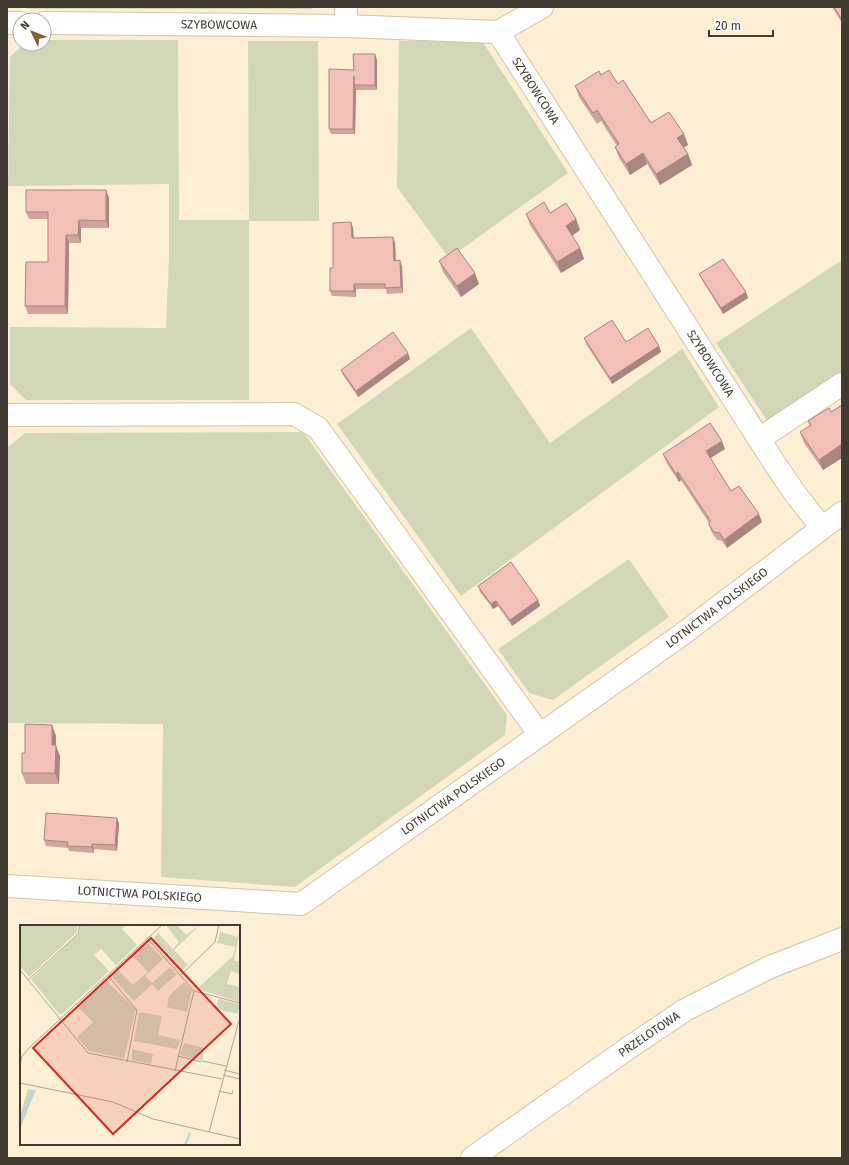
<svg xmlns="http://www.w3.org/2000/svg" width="849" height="1165" viewBox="0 0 849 1165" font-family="'Fira Sans',sans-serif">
  <rect width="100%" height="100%" fill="#fdefd3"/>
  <!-- green -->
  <g fill="#d2d7b8">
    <path d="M 26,7 L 314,7 L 311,9 L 28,9 Z"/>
    <path d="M 44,40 L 178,40 L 179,220 L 249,220 L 248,41 L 318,41 L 319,221 L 249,221 L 249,400 L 26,400 L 10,384 L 10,327 L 166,328 L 169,258 L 169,184 L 8,186 L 10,57 L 24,44 L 44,44 Z"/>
    <path d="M 399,41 L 482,41 L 568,173 L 449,258 L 397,187 Z"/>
    <path d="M 842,260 L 842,374 L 768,422 L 716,343 Z"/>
    <path d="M 471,328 L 550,443 L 682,349 L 719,407 L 461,596 L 337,424 Z"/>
    <path d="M 303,432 L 507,715 L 505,735 L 295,887 L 161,877 L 163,724 L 7,723 L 8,447 L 25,433 Z"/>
    <path d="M 629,559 L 669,617 L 553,700 L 529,693 L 498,649 Z"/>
  </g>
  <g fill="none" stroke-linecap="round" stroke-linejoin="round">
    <defs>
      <g id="minor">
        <path d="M 346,7 L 346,26"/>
        <path d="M 7,23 L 20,23"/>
        <path id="s1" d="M 44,23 L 346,26 L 498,32 L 775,464 L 794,492 L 822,528"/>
        <path d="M 498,32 L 542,7"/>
        <path d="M 7,415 L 294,414 L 318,428 L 540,735"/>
        <path d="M 759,439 L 842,384"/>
        <path id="s2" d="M 7,886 L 301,904 L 684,633 L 842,513"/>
        <path id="s3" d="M 472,1158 L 627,1049 L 685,1010 L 770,967 L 842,939"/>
      </g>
    </defs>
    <!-- minor casing -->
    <use href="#minor" stroke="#d2c5a9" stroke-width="24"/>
    <!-- minor -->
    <use href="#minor" stroke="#fff" stroke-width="22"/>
  </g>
  <!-- wall -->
  <g fill="#d0a59e">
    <path d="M 832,7 L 842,7 L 842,23 Z"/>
    <path d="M 377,60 L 377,90 L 356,90 L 355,134 L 331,134 L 329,129 L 354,70 Z"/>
    <path d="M 601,75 L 618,84 L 651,123 L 684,134 L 688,145 L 683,147 L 688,154 L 692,165 L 660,185 L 647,164 L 630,175 L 619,158 L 615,147 L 617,146 L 601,121 L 597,124 L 579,97 L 575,86 Z"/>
    <path d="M 106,190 L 109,198 L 109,228 L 81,228 L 81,243 L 69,243 L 68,314 L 28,314 L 25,306 L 48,262 L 48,219 L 29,219 L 26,212 Z"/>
    <path d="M 550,213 L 576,219 L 580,230 L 572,236 L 580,248 L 584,259 L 561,273 L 530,225 L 526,214 Z"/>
    <path d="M 351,222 L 353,228 L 354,238 L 393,237 L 395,243 L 396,261 L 402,266 L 403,293 L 387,294 L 386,289 L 356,289 L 356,297 L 332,296 L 330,291 L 333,268 Z"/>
    <path d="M 439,261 L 479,284 L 461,297 L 443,272 Z"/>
    <path d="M 699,274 L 746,292 L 748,298 L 723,314 L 702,280 Z"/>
    <path d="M 584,338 L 626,342 L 659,346 L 661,352 L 612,384 L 586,344 Z"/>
    <path d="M 410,359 L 358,397 L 343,375 L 341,370 Z"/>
    <path d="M 842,405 L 842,458 L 823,470 L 804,443 L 800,432 L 810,426 L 808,421 L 831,412 Z"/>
    <path d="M 725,449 L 710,458 L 731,491 L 762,522 L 727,548 L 722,541 L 717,540 L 712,533 L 709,525 L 709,523 L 681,480 L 679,482 L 666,462 L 663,454 Z"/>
    <path d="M 478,586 L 538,600 L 540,606 L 512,626 L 498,606 L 493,609 L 480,592 Z"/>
    <path d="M 52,725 L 56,736 L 56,746 L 60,756 L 59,784 L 26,784 L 22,773 L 25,753 Z"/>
    <path d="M 117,818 L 119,824 L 117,851 L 94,849 L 94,853 L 69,851 L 68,848 L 46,846 L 44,840 Z"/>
  </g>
  <!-- shaded-wall -->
  <g fill="#a98681">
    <path d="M 375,54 L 377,60 L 377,90 L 375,85 Z"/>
    <path d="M 354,76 L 354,85 L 356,90 L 355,134 L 353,129 Z"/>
    <path d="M 684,134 L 688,145 L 681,149 L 677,138 Z"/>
    <path d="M 643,153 L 647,164 L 630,175 L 626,164 Z"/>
    <path d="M 688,154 L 692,165 L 660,185 L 656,174 Z"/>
    <path d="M 106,190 L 109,198 L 109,228 L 106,221 Z"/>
    <path d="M 576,219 L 580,230 L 570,237 L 566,226 Z"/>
    <path d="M 79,220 L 81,228 L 81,243 L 78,235 Z"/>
    <path d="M 351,222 L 353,228 L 354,243 L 352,238 Z"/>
    <path d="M 66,235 L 69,243 L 68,314 L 65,306 Z"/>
    <path d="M 393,237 L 395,243 L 396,266 L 394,261 Z"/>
    <path d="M 580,248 L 584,259 L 561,273 L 557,262 Z"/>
    <path d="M 400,260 L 402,266 L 403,293 L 401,287 Z"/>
    <path d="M 475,273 L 479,284 L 461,297 L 457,286 Z"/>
    <path d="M 354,284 L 356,289 L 356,297 L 354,291 Z"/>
    <path d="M 746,292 L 748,298 L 723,314 L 721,308 Z"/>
    <path d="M 659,346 L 661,352 L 612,384 L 610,378 Z"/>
    <path d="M 408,353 L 410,359 L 358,397 L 356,391 Z"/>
    <path d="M 722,441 L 725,449 L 709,459 L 706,451 Z"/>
    <path d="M 842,444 L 842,458 L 823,470 L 819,460 Z"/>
    <path d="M 678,472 L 681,480 L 679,482 L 676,474 Z"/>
    <path d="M 759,514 L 762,522 L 727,548 L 724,540 Z"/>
    <path d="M 538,600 L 540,606 L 512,626 L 510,620 Z"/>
    <path d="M 496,601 L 498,606 L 493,609 L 491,604 Z"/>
    <path d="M 52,725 L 56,736 L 56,746 L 60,756 L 59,784 L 55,773 L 52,745 Z"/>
    <path d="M 117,818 L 119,824 L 117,851 L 115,845 Z"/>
    <path d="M 92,844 L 94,849 L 94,853 L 92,847 Z"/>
  </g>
  <!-- building -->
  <g fill="#f2c0b8" stroke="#a98681">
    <path d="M 834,7 L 842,7 L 842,20 Z"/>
    <path d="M 353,54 L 375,54 L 375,85 L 354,85 L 354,76 L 353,129 L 329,129 L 329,69 L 354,70 Z"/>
    <path d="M 609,70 L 618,84 L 623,80 L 651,123 L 669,112 L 684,134 L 677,138 L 688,154 L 656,174 L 643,153 L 626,164 L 615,147 L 619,144 L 597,110 L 593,113 L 575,86 L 599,71 L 601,75 Z"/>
    <path d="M 26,190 L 106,190 L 106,221 L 79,220 L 78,235 L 66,235 L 65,306 L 25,306 L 26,262 L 48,262 L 48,212 L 26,212 Z"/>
    <path d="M 544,202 L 550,213 L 566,203 L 576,219 L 566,226 L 580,248 L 557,262 L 526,214 Z"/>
    <path d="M 351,222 L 352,238 L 393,237 L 394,261 L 400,260 L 401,287 L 385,288 L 385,284 L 354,284 L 354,291 L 330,291 L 330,268 L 333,268 L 333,223 Z"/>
    <path d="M 457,248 L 475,273 L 457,286 L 439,261 Z"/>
    <path d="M 723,259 L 746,292 L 721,308 L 699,274 Z"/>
    <path d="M 612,320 L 626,342 L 648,328 L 659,346 L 610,378 L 584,338 Z"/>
    <path d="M 393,332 L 408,353 L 356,391 L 341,370 Z"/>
    <path d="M 842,405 L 842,444 L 819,460 L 800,432 L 811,425 L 808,421 L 829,408 L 831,412 Z"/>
    <path d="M 710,423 L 722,441 L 706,451 L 731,491 L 739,486 L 759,514 L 724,540 L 720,533 L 714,532 L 709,525 L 710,520 L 678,472 L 676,474 L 663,454 Z"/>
    <path d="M 511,562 L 538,600 L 510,620 L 496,601 L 491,604 L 478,586 Z"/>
    <path d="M 25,724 L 52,725 L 52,745 L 56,745 L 55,773 L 22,773 L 22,753 L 25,753 Z"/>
    <path d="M 46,813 L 117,818 L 115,845 L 92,844 L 92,847 L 67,846 L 68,842 L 44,840 Z"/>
  </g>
  <g text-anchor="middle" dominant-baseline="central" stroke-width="4" stroke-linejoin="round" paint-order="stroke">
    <!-- street labels -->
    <g font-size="12" fill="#403b30" stroke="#fefefe">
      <text stroke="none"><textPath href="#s1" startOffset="175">SZYBOWCOWA</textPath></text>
      <text stroke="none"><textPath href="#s1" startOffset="524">SZYBOWCOWA</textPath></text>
      <text stroke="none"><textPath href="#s1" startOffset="848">SZYBOWCOWA</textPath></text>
      <text stroke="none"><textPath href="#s2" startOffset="805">LOTNICTWA POLSKIEGO</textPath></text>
      <text stroke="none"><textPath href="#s2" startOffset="481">LOTNICTWA POLSKIEGO</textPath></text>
      <text stroke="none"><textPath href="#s2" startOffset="133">LOTNICTWA POLSKIEGO</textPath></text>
      <text stroke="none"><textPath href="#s3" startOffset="216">PRZELOTOWA</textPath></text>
    </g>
  </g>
  <!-- overview -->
  <g transform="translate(20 925)">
    <rect width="220" height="220" fill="#fdefd3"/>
    <path d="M 2,0 L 58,0 L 57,7 L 9,52 L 0,41 L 0,2 ZM 61,0 L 106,0 L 102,4 L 117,20 L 96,40 L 81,24 L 74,30 L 89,46 L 42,89 L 39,89 L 11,54 L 59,9 ZM 146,0 L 157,0 L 166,10 L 180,0 L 154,25 L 168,40 L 162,45 L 132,16 L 138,8 L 153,24 L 159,17 ZM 220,5 L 214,35 L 220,37 L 220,49 L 211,46 L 207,59 L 220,62 L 220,77 L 177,64 L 213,31 L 215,22 L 197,18 L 200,7 L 218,12 ZM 126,19 L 129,19 L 143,34 L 125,51 L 132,58 L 150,42 L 157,49 L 138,66 L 132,59 L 114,76 L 93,53 L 93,50 L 98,45 L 113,60 L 128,47 L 113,31 ZM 86,56 L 116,84 L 104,133 L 69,126 L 57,112 L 73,97 L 58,82 ZM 164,57 L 172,65 L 167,87 L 147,82 L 149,71 ZM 198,74 L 220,79 L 218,89 L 196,84 ZM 119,87 L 142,91 L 138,110 L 160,115 L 157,124 L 114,116 ZM 164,118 L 185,123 L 182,136 L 160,130 ZM 112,124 L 133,129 L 131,139 L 112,135 ZM 8,164 L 16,165 L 0,204 L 0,191 Z" fill="#d2d7b8"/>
    <path fill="none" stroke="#a7daed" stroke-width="2" d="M 0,200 L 13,166M 165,220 L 170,208"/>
    <path fill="none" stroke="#b1a792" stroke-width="1" d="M 128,14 L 174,66 L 155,146M 0,45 L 68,128 L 202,154M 161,50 L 195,17 L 199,0M 88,51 L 117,85 L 107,137M 8,55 L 58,9 L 60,0M 174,66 L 220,78M 158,131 L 181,137M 182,136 L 206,141M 0,140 L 2,131 L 10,122 L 142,0M 204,145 L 220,149M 203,150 L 220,154M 0,158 L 93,177 L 133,194 L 220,214M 199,166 L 212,169 L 213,165M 189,207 L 220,92"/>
    <path fill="#d62828" fill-opacity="0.15" stroke="#d62828" stroke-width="2" d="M 131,13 L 211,99 L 93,209 L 13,123 Z"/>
    <rect width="220" height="220" fill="none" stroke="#403b30" stroke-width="2"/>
  </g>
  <!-- border -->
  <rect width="849" height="1165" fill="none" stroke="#403b30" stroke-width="16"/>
  <!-- north arrow -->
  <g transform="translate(32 32) rotate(313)"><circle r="19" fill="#fefefe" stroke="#b2b0ac"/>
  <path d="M0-3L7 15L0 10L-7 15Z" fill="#7d6134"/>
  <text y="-6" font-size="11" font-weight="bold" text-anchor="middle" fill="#403b30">N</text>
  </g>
  <!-- scale -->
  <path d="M709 30v6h64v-6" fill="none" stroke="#403b30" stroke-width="2"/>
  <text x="715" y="30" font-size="12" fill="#403b30" stroke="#fefefe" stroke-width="3" paint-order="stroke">20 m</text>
</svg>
